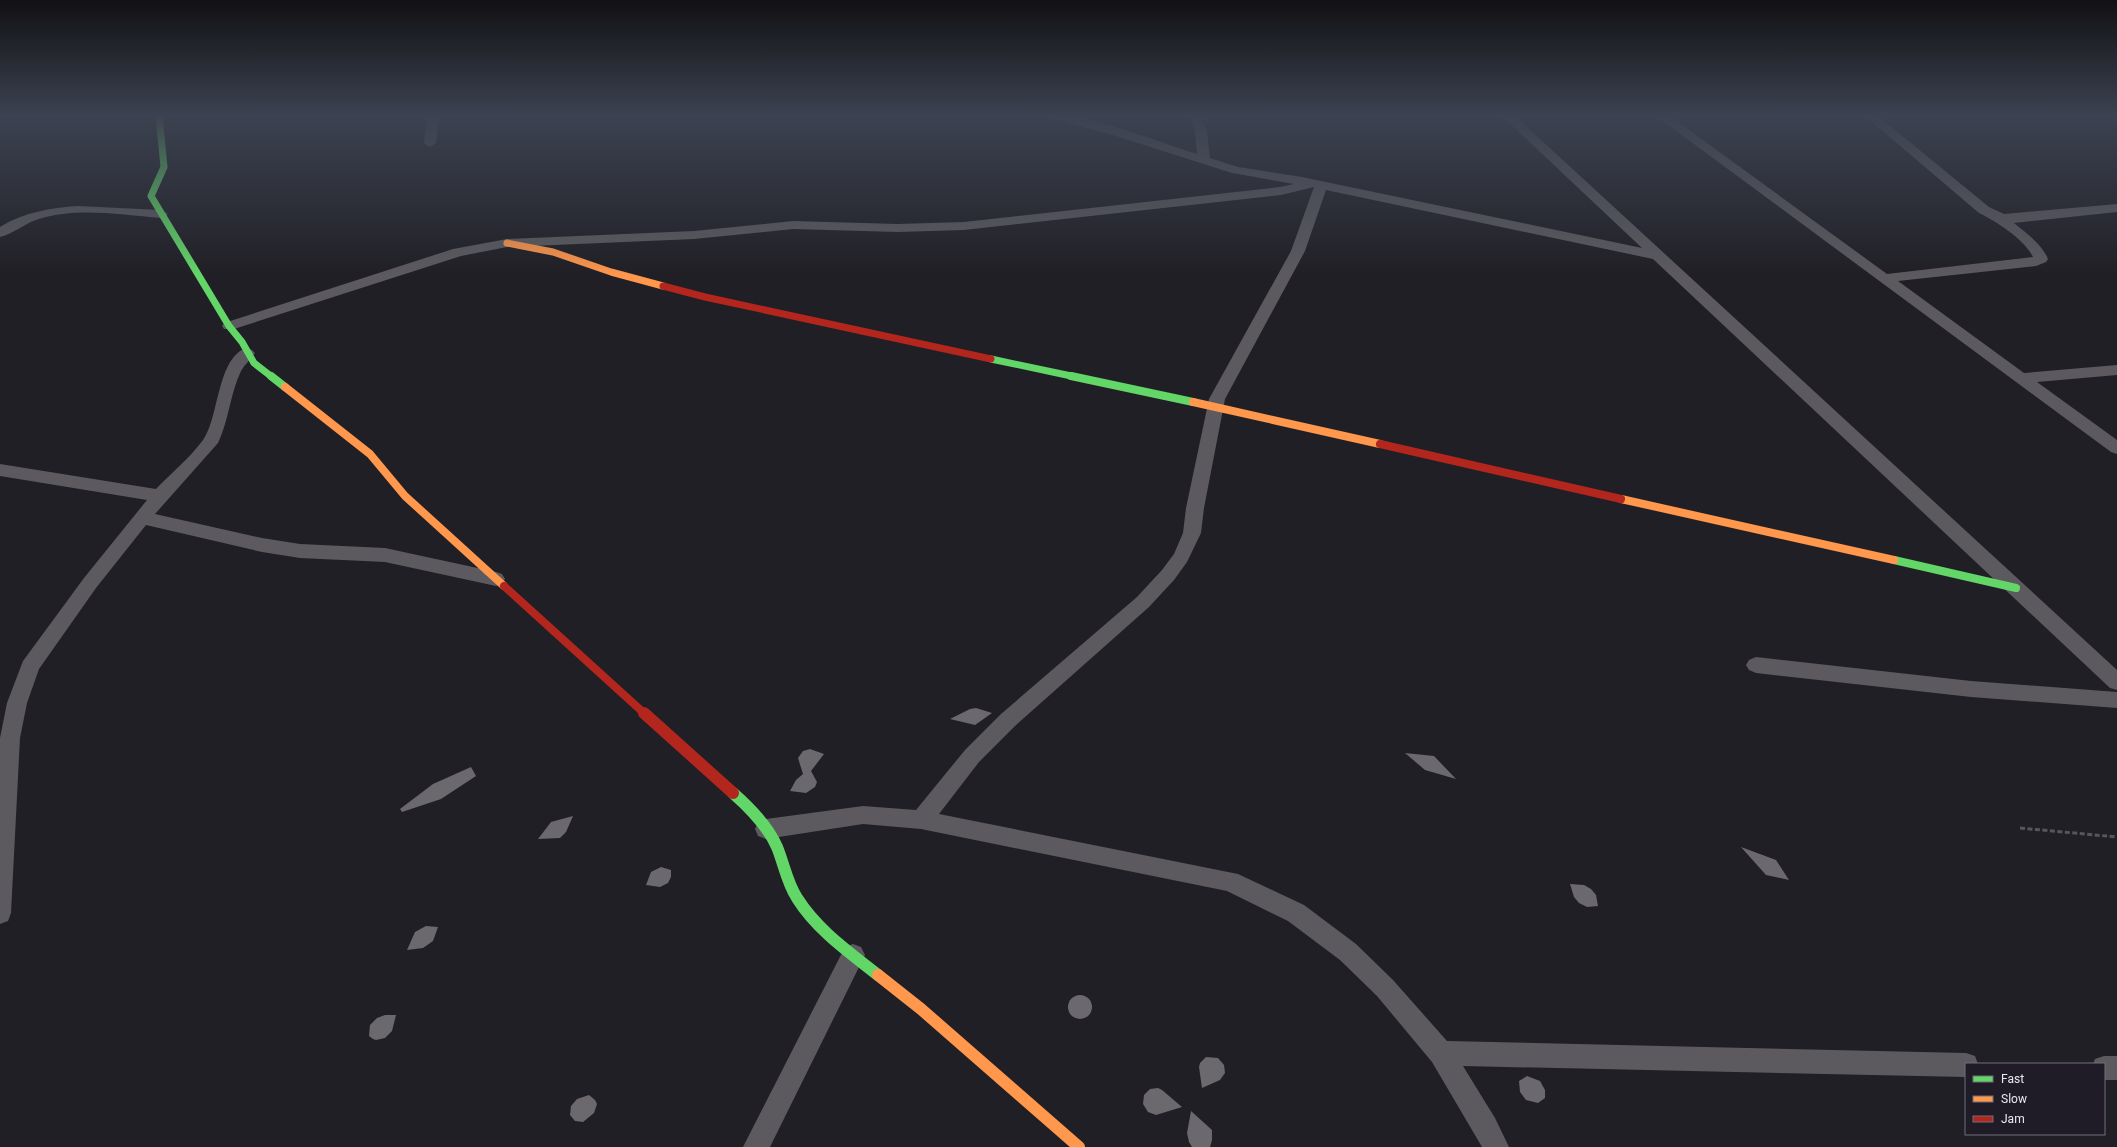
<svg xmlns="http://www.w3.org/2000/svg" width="2117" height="1147" viewBox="0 0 2117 1147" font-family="Roboto,sans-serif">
  <rect width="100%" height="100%" fill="#201f25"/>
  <!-- building -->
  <g fill="#6c696e">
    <path d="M 976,708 L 992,713 L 975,725 L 950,719 L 970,709 Z"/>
    <path d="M 810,749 L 824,754 L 811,771 L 817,782 L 815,787 L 806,793 L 790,791 L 796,780 L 803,774 L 798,758 L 803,751 Z"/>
    <path d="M 1405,753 L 1434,756 L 1456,779 L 1425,770 Z"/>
    <path d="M 471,767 L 476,776 L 441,799 L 402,812 L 400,809 L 433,784 Z"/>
    <path d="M 573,816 L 566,832 L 560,838 L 538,839 L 551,822 Z"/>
    <path d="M 1741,847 L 1776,860 L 1789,880 L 1766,875 Z"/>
    <path d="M 661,867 L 671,870 L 671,877 L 668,883 L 660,887 L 646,885 L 651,872 Z"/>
    <path d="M 1570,884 L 1584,885 L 1591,889 L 1596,895 L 1598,906 L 1587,907 L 1579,903 L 1574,897 Z"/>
    <path d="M 426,926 L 438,927 L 433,941 L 423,948 L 407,950 L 415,932 Z"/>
    <circle cx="1080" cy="1007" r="12"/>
    <path d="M 385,1015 L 396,1015 L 392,1031 L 385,1038 L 376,1040 L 373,1039 L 369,1036 L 370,1025 L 377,1018 Z"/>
    <path d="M 1206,1057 L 1218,1058 L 1224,1065 L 1225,1073 L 1220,1080 L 1202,1088 L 1199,1067 L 1200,1063 Z"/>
    <path d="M 1527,1076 L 1540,1081 L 1545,1090 L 1545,1098 L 1538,1103 L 1526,1100 L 1520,1092 L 1519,1081 Z"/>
    <path d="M 1158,1088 L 1162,1090 L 1182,1107 L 1156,1115 L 1148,1112 L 1143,1104 L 1144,1095 L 1150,1089 Z"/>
    <path d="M 589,1095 L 595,1100 L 597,1104 L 594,1113 L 583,1122 L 575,1121 L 570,1115 L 571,1106 L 577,1099 Z"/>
    <path d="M 1191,1111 L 1212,1130 L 1212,1140 L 1210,1147 L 1192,1147 L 1189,1142 L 1187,1133 Z"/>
  </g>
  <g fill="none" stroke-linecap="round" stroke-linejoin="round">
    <!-- path -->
    <path stroke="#57565b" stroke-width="3" stroke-dasharray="5 2.5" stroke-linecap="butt" d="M 2020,828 L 2117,837"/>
    <!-- street -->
    <g fill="#5c5a5f" fill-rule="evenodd">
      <path d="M 427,116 L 439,116 L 436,143 L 430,147 L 424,143 Z"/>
      <path d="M 1050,116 C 1091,114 1156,141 1197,154 L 1195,131 L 1189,116 L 1201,116 L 1207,131 L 1210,158 L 1238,167 L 1302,177 L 1642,248 L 1502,116 L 1515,116 L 2117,670 L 2117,690 L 2110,688 L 1653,259 L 1326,190 L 1305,251 L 1225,399 L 1204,508 L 1201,533 L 1187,562 L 1174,580 L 1149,607 L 1015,726 L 979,762 L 939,814 L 1238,874 L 1304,905 L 1356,944 L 1393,980 L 1447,1041 L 1966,1053 L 1975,1056 L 1978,1064 L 1966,1064 L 1966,1077 L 1463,1066 L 1495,1118 L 1509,1147 L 1482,1147 L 1432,1062 L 1377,996 L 1340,960 L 1288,921 L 1227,891 L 921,829 L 863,824 L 766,839 L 758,836 L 755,829 L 758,822 L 766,819 L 863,806 L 916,810 L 965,750 L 1001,714 L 1137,597 L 1162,570 L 1174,554 L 1183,533 L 1186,508 L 1209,399 L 1291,251 L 1314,187 L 1281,195 L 964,230 L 898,232 L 793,229 L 694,239 L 507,247 L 461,256 L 234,329 L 224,329 L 222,326 L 224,323 L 453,249 L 507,239 L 694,231 L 793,221 L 898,224 L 964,222 L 1280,187 L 1294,184 L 1232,173 L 1113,135 L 1052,119 Z"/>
      <path d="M 1656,116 L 1670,116 L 1887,274 L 2033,257 C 2025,240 1996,221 1979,213 L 1865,116 L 1878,116 L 1989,207 L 2004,214 L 2117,204 L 2117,212 L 2014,223 C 2026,233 2042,244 2048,259 L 2046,262 L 2036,266 L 1898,281 L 2024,373 L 2117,365 L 2117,375 L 2037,382 L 2117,440 L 2117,454 L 2111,452 Z"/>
      <path d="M 78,206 L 161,210 L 168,214 L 161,218 C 122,215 77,207 39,219 C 25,223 13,234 0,237 L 0,227 C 24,212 50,208 78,206 Z"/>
      <path d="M 247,348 L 252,350 L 255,353 C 251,359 245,364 241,371 C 230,394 229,420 218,443 L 155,514 L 262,538 L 300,544 L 385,548 L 496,572 L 502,574 L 505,579 L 502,584 L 496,586 L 385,562 L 300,558 L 262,552 L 146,525 L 96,588 L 39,669 L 27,703 L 20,738 L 11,913 L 8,921 L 0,924 L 0,738 L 7,703 L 23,661 L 84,578 L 147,500 L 0,476 L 0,464 L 156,489 C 171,473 190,458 203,440 C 219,419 217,356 247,348 Z"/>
      <path d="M 1756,657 L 1971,681 L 2117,692 L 2117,708 L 1971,697 L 1756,673 L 1749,670 L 1746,665 L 1749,660 Z"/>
      <path d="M 853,944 L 861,947 L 865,955 L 770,1147 L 743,1147 L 845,947 Z"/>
      <path d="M 2104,1056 L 2117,1056 L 2117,1080 L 2104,1080 L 2104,1064 L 2093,1064 L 2095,1059 Z"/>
    </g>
    <!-- fast-far2 -->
    <g stroke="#63d668" stroke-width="7">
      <path d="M 159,116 L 164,167 L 151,196 L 229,326 L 242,342 L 254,363 L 272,377"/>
      <path d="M 991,359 L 1076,377"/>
    </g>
    <!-- fast-far1 -->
    <g stroke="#63d668" stroke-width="8">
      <path d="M 271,376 L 285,387"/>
      <path d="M 1071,376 L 1193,402"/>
      <path d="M 1894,560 L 2016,588"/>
    </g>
    <!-- fast -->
    <path stroke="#63d668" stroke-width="12" d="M 733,793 C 750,808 768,826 777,847 C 784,864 787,883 797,898 C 817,930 849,952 878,975"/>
    <!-- slow-far2 -->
    <path stroke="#ff974d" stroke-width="7" d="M 507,243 L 553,252 L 611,272 L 663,286"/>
    <!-- slow-far1 -->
    <g stroke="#ff974d" stroke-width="8">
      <path d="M 285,387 L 370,454 L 405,496 L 504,586"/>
      <path d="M 1193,402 L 1380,444"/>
      <path d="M 1621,499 L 1894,560"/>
    </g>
    <!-- slow -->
    <path stroke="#ff974d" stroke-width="12" d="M 878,975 L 921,1009 L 1079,1147"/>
    <!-- jam-far2 -->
    <path stroke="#b3261e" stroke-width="7" d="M 663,286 L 705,297 L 991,359"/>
    <!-- jam-far1 -->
    <g stroke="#b3261e" stroke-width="8">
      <path d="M 1380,444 L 1621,499"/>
      <path d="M 504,586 L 645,714"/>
    </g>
    <!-- jam -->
    <path stroke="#b3261e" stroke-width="12" d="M 644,713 L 733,793"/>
  </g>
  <!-- sky -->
  <linearGradient id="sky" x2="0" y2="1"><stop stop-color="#121114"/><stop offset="0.42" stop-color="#3c4251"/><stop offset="1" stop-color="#3c4251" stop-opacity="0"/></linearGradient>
  <rect width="2117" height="276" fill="url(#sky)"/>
  <!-- legend -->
  <rect x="1965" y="1063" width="140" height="72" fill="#1f1c28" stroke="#706e78"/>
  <rect x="1973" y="1076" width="20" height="6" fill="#63d668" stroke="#706e78"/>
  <text x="2001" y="1083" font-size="12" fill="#e9e8f0">Fast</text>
  <rect x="1973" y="1096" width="20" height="6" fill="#ff974d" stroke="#706e78"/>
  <text x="2001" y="1103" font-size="12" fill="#e9e8f0">Slow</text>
  <rect x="1973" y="1116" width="20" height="6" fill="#b3261e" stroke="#706e78"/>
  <text x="2001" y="1123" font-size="12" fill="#e9e8f0">Jam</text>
</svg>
